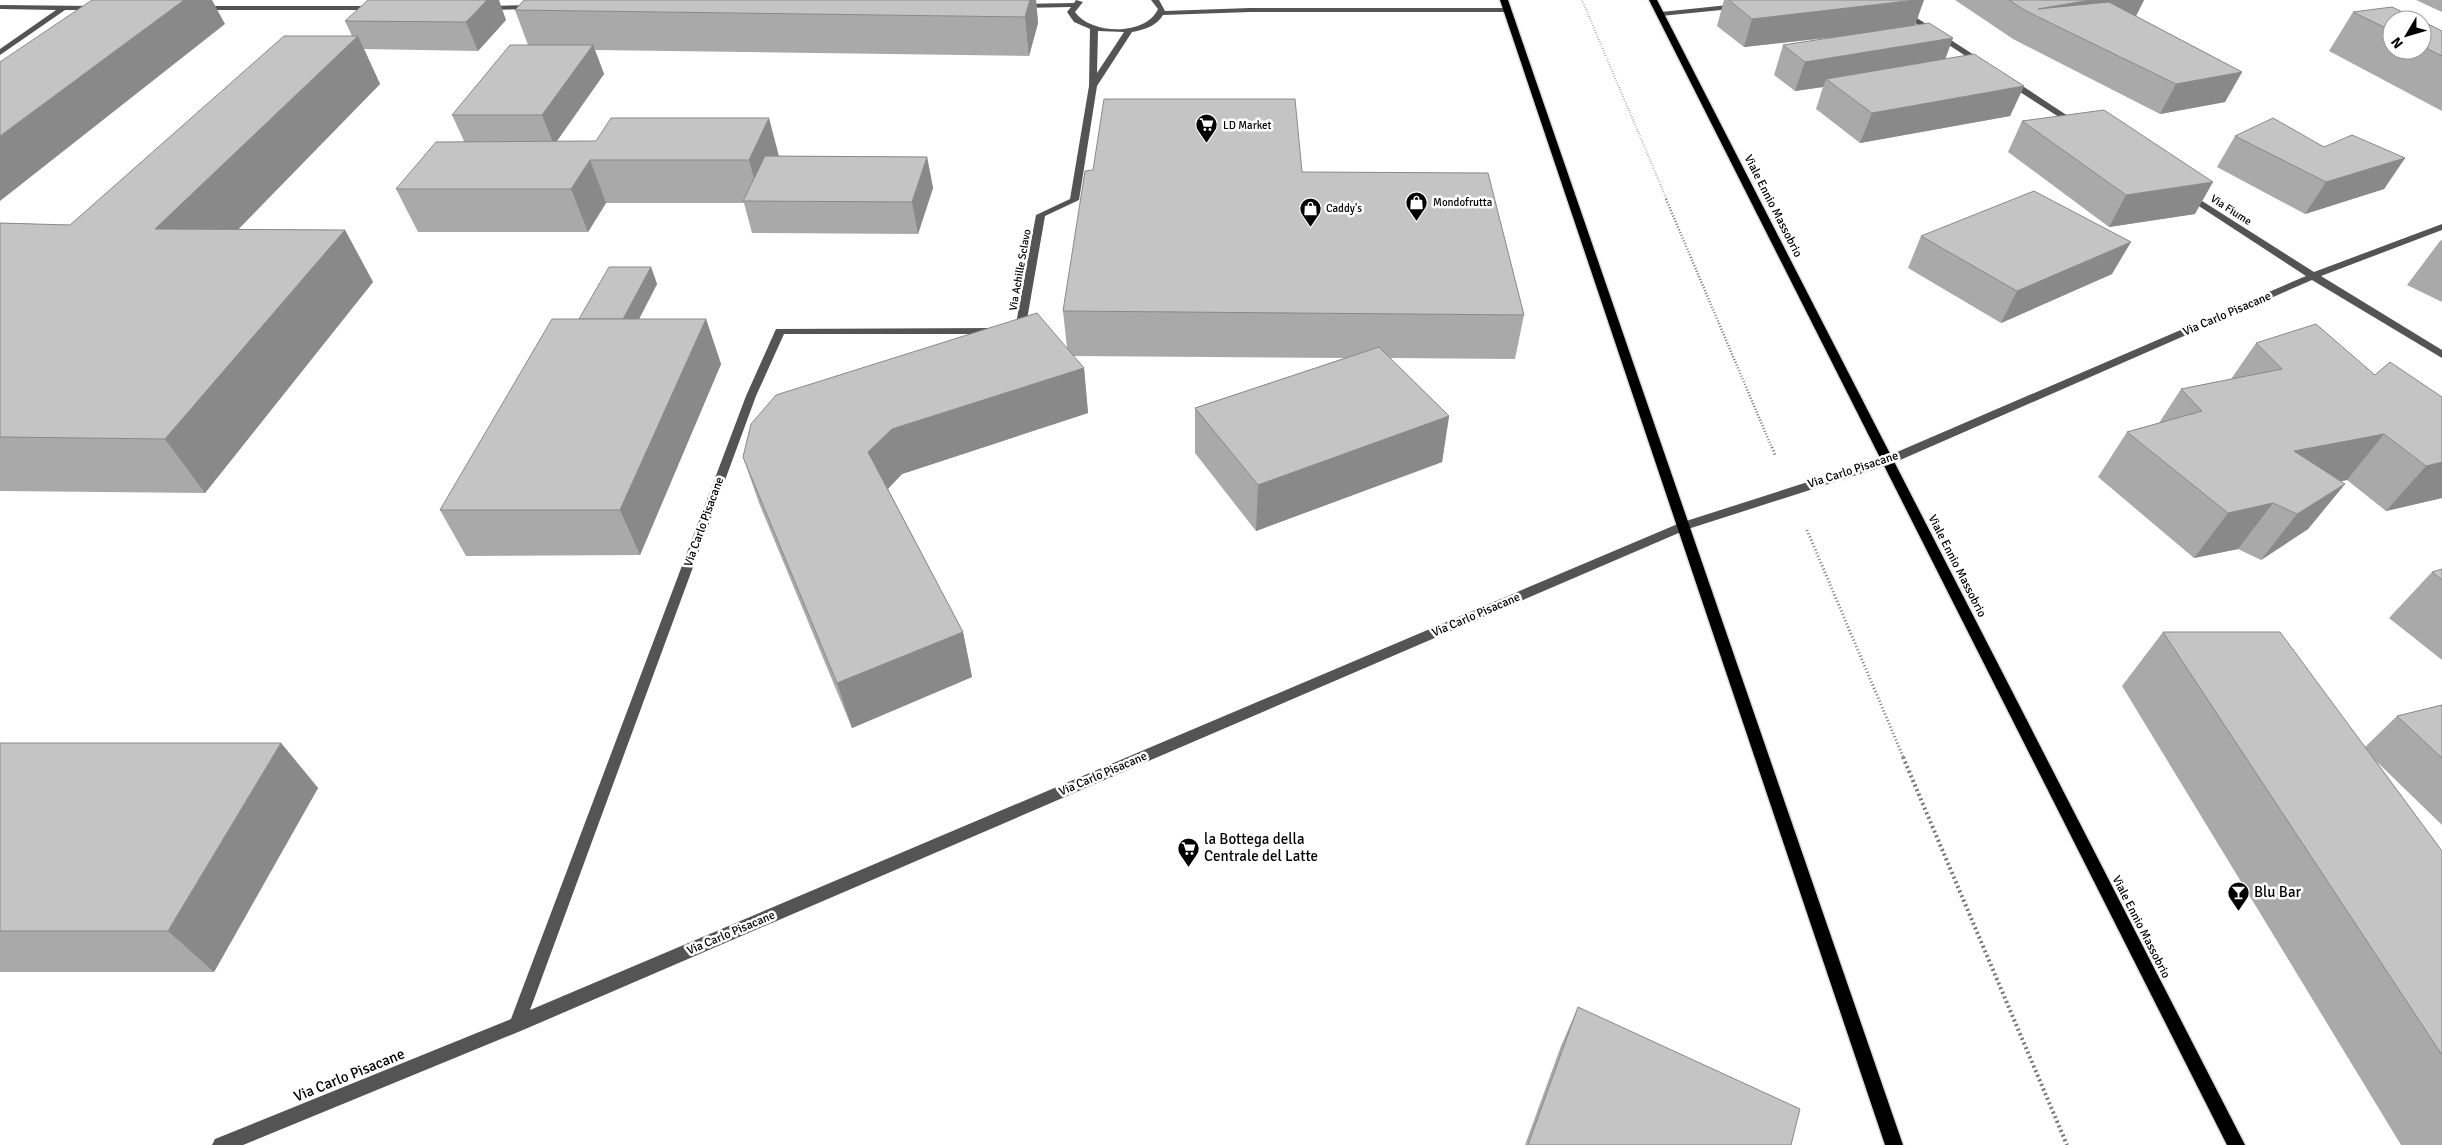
<svg xmlns="http://www.w3.org/2000/svg" width="2442" height="1145" viewBox="0 0 2442 1145" font-family="Signika,sans-serif">
  <rect width="100%" height="100%" fill="#fff"/>
  <g fill="none" stroke-linecap="round" stroke-linejoin="round">
    <defs>
      <g id="major">
        <path d="M 1500,0 L 1508,0 L 1903,1145 L 1885,1145 Z"/>
        <path d="M 1649,0 L 1657,0 L 2245,1145 L 2227,1145 Z"/>
      </g>
    </defs>
    <!-- major casing -->
    <use href="#major" stroke="#dbdbdb" stroke-width="3"/>
    <!-- path-far3 -->
    <path stroke="#767676" stroke-width="2" stroke-dasharray="0.5 2" stroke-linecap="butt" d="M 1582,0 L 1667,200"/>
    <!-- path-far2 -->
    <path stroke="#767676" stroke-width="2.5" stroke-dasharray="1 2" stroke-linecap="butt" d="M 1666,199 L 1772,448"/>
    <!-- path-far1 -->
    <g stroke="#767676" stroke-width="3" stroke-dasharray="1 2.5" stroke-linecap="butt">
      <path d="M 1772,447 L 1775,455"/>
      <path d="M 1807,530 L 1904,759"/>
    </g>
    <!-- path -->
    <path stroke="#767676" stroke-width="4" stroke-dasharray="2 3" stroke-linecap="butt" d="M 1903,757 L 2067,1145"/>
    <!-- minor -->
    <g fill="#545454" fill-rule="evenodd">
      <path d="M 1076,0 L 1083,2 L 1075,12 C 1091,35 1146,36 1158,9 L 1151,0 L 1159,0 L 1165,11 L 1250,8 L 1506,8 L 1510,10 L 1506,12 L 1250,12 L 1163,15 C 1157,26 1143,30 1132,32 L 1097,86 L 1079,200 L 1045,216 L 1025,331 L 1018,334 L 1013,331 L 1015,329 L 1036,215 L 1070,199 L 1089,86 L 1090,29 L 1074,22 L 1067,12 L 1071,7 L 1020,8 L 1016,6 L 1020,4 L 1074,3 ZM 1098,31 L 1124,32 L 1097,73 Z"/>
      <path d="M 1880,0 L 1889,0 L 1988,64 L 1981,66 Z"/>
      <path d="M 1738,4 L 1741,4 L 1741,8 L 1661,16 L 1657,14 L 1661,12 Z"/>
      <path d="M 0,5 L 95,6 L 99,8 L 95,10 L 65,10 L 0,55 L 0,49 L 56,10 L 0,9 Z"/>
      <path d="M 532,5 L 535,5 L 535,9 L 485,10 L 481,8 L 485,6 Z"/>
      <path d="M 197,6 L 375,6 L 379,8 L 375,10 L 197,10 Z"/>
      <path d="M 2006,79 L 2012,79 L 2080,124 L 2073,126 L 2006,83 Z"/>
      <path d="M 2188,192 L 2314,272 L 2442,224 L 2442,230 L 2321,276 L 2442,350 L 2442,358 L 2312,280 L 1891,464 L 1688,529 L 523,1030 L 243,1145 L 212,1145 L 215,1139 L 511,1019 L 746,396 L 776,329 L 995,328 L 1000,331 L 995,334 L 784,334 L 756,396 L 530,1010 L 1680,523 L 1883,458 L 2306,276 L 2185,197 L 2183,195 Z"/>
    </g>
    <!-- major -->
    <use href="#major" fill="#000" fill-rule="evenodd"/>
  </g>
  <!-- wall -->
  <g fill="#a9a9a9">
    <path d="M 524,0 L 1036,0 L 1038,23 L 1029,56 L 595,50 L 604,74 L 557,141 L 779,156 L 927,157 L 933,188 L 918,234 L 752,233 L 744,203 L 606,203 L 588,232 L 418,232 L 396,189 L 464,141 L 452,115 L 528,45 L 515,10 Z"/>
    <path d="M 1724,0 L 1924,0 L 1914,25 L 1945,59 L 2024,86 L 2010,116 L 1860,143 L 1816,109 L 1823,87 L 1795,91 L 1774,75 L 1783,45 L 1854,35 L 1744,47 L 1717,26 Z"/>
    <path d="M 1955,0 L 2144,0 L 2136,16 L 2242,72 L 2225,102 L 2160,114 L 2013,39 Z"/>
    <path d="M 2416,0 L 2442,0 L 2442,12 Z"/>
    <path d="M 2353,12 L 2392,20 L 2392,50 L 2422,50 L 2422,21 L 2442,31 L 2442,111 L 2329,51 Z"/>
    <path d="M 506,20 L 478,51 L 364,49 L 380,84 L 238,229 L 345,230 L 373,282 L 205,493 L 0,491 L 0,223 L 70,225 L 352,36 L 345,21 Z"/>
    <path d="M 2022,121 L 2195,214 L 2109,227 L 2008,152 Z"/>
    <path d="M 2235,136 L 2324,147 L 2405,158 L 2384,189 L 2305,214 L 2217,167 Z"/>
    <path d="M 1302,172 L 1524,315 L 1515,359 L 1390,358 L 1449,416 L 1442,462 L 1256,531 L 1195,453 L 1195,408 L 1345,358 L 1073,356 L 1084,368 L 1088,413 L 902,474 L 888,489 L 963,632 L 972,677 L 852,728 L 759,503 L 743,457 L 1067,348 L 1063,311 Z"/>
    <path d="M 1921,236 L 2112,274 L 2001,323 L 1908,268 Z"/>
    <path d="M 2442,240 L 2442,302 L 2407,285 L 2440,241 Z"/>
    <path d="M 651,267 L 657,284 L 639,319 L 706,319 L 721,364 L 640,555 L 466,556 L 440,510 L 579,319 Z"/>
    <path d="M 2256,343 L 2375,375 L 2390,362 L 2442,498 L 2386,511 L 2347,480 L 2341,481 L 2345,484 L 2308,529 L 2261,560 L 2238,549 L 2194,558 L 2098,477 L 2127,432 L 2159,423 L 2181,389 L 2231,379 Z"/>
    <path d="M 2442,569 L 2442,660 L 2389,618 L 2432,572 Z"/>
    <path d="M 2163,632 L 2365,747 L 2397,716 L 2442,705 L 2442,825 L 2376,761 L 2442,851 L 2442,1145 L 2401,1145 L 2122,686 Z"/>
    <path d="M 0,743 L 281,743 L 318,788 L 214,972 L 0,972 Z"/>
    <path d="M 1578,1007 L 1791,1145 L 1525,1145 L 1561,1046 Z"/>
  </g>
  <!-- shaded-wall -->
  <g fill="#898989">
    <path d="M 184,0 L 212,0 L 225,24 L 0,201 L 0,136 Z"/>
    <path d="M 487,0 L 499,0 L 506,20 L 478,51 L 466,22 Z"/>
    <path d="M 1030,0 L 1036,0 L 1038,23 L 1029,56 L 1025,17 Z"/>
    <path d="M 1916,0 L 1924,0 L 1914,28 L 1744,47 L 1752,19 Z"/>
    <path d="M 2090,0 L 2144,0 L 2135,18 L 2038,9 Z"/>
    <path d="M 358,36 L 380,84 L 189,280 L 155,229 Z"/>
    <path d="M 1953,38 L 1942,68 L 1826,79 L 1823,87 L 1795,91 L 1805,62 Z"/>
    <path d="M 593,45 L 604,74 L 554,145 L 542,115 Z"/>
    <path d="M 2242,72 L 2225,102 L 2160,114 L 2176,84 Z"/>
    <path d="M 2024,86 L 2010,116 L 1860,143 L 1872,113 Z"/>
    <path d="M 769,118 L 780,160 L 760,201 L 749,160 Z"/>
    <path d="M 927,157 L 933,188 L 918,234 L 912,202 Z"/>
    <path d="M 2405,158 L 2384,189 L 2305,214 L 2326,182 Z"/>
    <path d="M 590,160 L 606,203 L 588,232 L 571,189 Z"/>
    <path d="M 2213,182 L 2195,214 L 2109,227 L 2126,195 Z"/>
    <path d="M 345,230 L 373,282 L 205,493 L 165,439 Z"/>
    <path d="M 2131,242 L 2112,274 L 2001,323 L 2017,291 Z"/>
    <path d="M 651,267 L 657,284 L 617,362 L 610,344 Z"/>
    <path d="M 706,319 L 721,364 L 640,555 L 620,510 Z"/>
    <path d="M 1084,368 L 1088,413 L 902,474 L 880,497 L 868,452 L 892,429 Z"/>
    <path d="M 1449,416 L 1442,462 L 1256,531 L 1258,485 Z"/>
    <path d="M 2384,434 L 2347,480 L 2259,497 L 2294,451 Z"/>
    <path d="M 2442,462 L 2442,498 L 2386,511 L 2426,466 Z"/>
    <path d="M 2345,484 L 2308,529 L 2261,560 L 2297,514 Z"/>
    <path d="M 2273,503 L 2238,549 L 2194,558 L 2228,513 Z"/>
    <path d="M 963,632 L 972,677 L 852,728 L 837,683 Z"/>
    <path d="M 281,743 L 318,788 L 214,972 L 168,931 Z"/>
  </g>
  <!-- building -->
  <g fill="#c4c4c4" stroke="#898989">
    <path d="M 92,0 L 184,0 L 0,136 L 0,62 Z"/>
    <path d="M 368,0 L 487,0 L 466,22 L 345,21 Z"/>
    <path d="M 524,0 L 1030,0 L 1025,17 L 515,10 Z"/>
    <path d="M 1729,0 L 1916,0 L 1752,19 Z"/>
    <path d="M 2009,0 L 2090,0 L 2038,9 L 2109,2 L 2242,72 L 2176,84 L 2026,11 Z"/>
    <path d="M 2392,7 L 2419,20 L 2392,20 L 2392,31 L 2353,12 Z"/>
    <path d="M 2422,21 L 2442,31 L 2442,56 L 2422,46 Z"/>
    <path d="M 1929,23 L 1953,38 L 1805,62 L 1783,45 Z"/>
    <path d="M 284,36 L 358,36 L 155,229 L 345,230 L 165,439 L 0,437 L 0,223 L 70,225 Z"/>
    <path d="M 510,45 L 593,45 L 542,115 L 452,115 Z"/>
    <path d="M 1974,54 L 2024,86 L 1872,113 L 1826,79 Z"/>
    <path d="M 1104,99 L 1295,99 L 1302,172 L 1488,173 L 1524,315 L 1063,311 L 1085,171 L 1093,170 Z"/>
    <path d="M 2104,110 L 2213,182 L 2126,195 L 2022,121 Z"/>
    <path d="M 611,118 L 769,118 L 749,160 L 590,160 L 571,189 L 396,189 L 436,142 L 596,141 Z"/>
    <path d="M 2273,118 L 2324,147 L 2352,135 L 2405,158 L 2326,182 L 2235,136 Z"/>
    <path d="M 765,156 L 927,157 L 912,202 L 743,201 Z"/>
    <path d="M 2034,191 L 2131,242 L 2017,291 L 1921,236 Z"/>
    <path d="M 609,267 L 651,267 L 623,319 L 579,319 Z"/>
    <path d="M 1037,313 L 1084,368 L 892,429 L 868,452 L 963,632 L 837,683 L 743,457 L 751,424 L 776,395 Z"/>
    <path d="M 552,319 L 706,319 L 620,510 L 440,510 Z"/>
    <path d="M 2316,324 L 2375,375 L 2390,362 L 2442,397 L 2442,462 L 2426,466 L 2384,434 L 2294,451 L 2345,484 L 2297,514 L 2273,503 L 2228,513 L 2127,432 L 2202,411 L 2181,389 L 2282,369 L 2256,343 Z"/>
    <path d="M 1379,347 L 1449,416 L 1258,485 L 1195,408 Z"/>
    <path d="M 2442,569 L 2442,580 L 2432,572 Z"/>
    <path d="M 2163,632 L 2280,632 L 2442,851 L 2442,1055 Z"/>
    <path d="M 2442,705 L 2442,758 L 2397,716 Z"/>
    <path d="M 0,743 L 281,743 L 168,931 L 0,931 Z"/>
    <path d="M 1578,1007 L 1800,1109 L 1791,1145 L 1528,1145 Z"/>
  </g>
  <!-- icons -->
  <defs>
    <symbol id="supermarket-pin" viewBox="-11 -11 22 30"><path d="M0 17L-7.5 6A9.5 9.5 0 1 1 7.5 6Z" fill="#000" stroke="#fff"/><path d="M-6-5.5h2.5l.6 2H6L4.5 2H-2.5L-4.4-4H-6ZM-1.5 3.2a1.3 1.3 0 1 0 .1 0ZM3 3.2a1.3 1.3 0 1 0 .1 0Z" fill="#fff"/></symbol>
    <symbol id="shop-pin" viewBox="-11 -11 22 30"><path d="M0 17L-7.5 6A9.5 9.5 0 1 1 7.5 6Z" fill="#000" stroke="#fff"/><path d="M-5-2.5h2.3a2.7 3.5 0 0 1 5.4 0H5L5.5 6h-11ZM-1.5-2.5h3a1.5 2.3 0 0 0-3 0Z" fill="#fff"/></symbol>
    <symbol id="bar-pin" viewBox="-11 -11 22 30"><path d="M0 17L-7.5 6A9.5 9.5 0 1 1 7.5 6Z" fill="#000" stroke="#fff"/><path d="M-6-5H6L.8 .8V4.5H3.5V6h-7V4.5H-.8V.8Z" fill="#fff"/></symbol>
  </defs>
  <g fill-rule="evenodd">
    <use href="#supermarket-pin" x="1194" y="112" width="25" height="34"/>
    <use href="#shop-pin" x="1404" y="190" width="25" height="34"/>
    <use href="#shop-pin" x="1298" y="196" width="25" height="34"/>
    <use href="#supermarket-pin" x="1176" y="836" width="25" height="34"/>
    <use href="#bar-pin" x="2226" y="880" width="25" height="34"/>
  </g>
  <g text-anchor="middle" dominant-baseline="central" stroke-width="5" stroke-linejoin="round" paint-order="stroke">
    <!-- far-poi labels -->
    <g font-size="11" fill="#000" stroke="#fff" text-anchor="start">
      <text x="1223" y="125">LD Market</text>
      <text x="1433" y="202">Mondofrutta</text>
      <text x="1326" y="208">Caddy's</text>
    </g>
    <!-- far-street labels -->
    <g font-size="11" fill="#000" stroke="#fff">
      <text transform="translate(2231 210) rotate(33)">Via Fiume</text>
      <text transform="translate(1020 270) rotate(-80)">Via Achille Sclavo</text>
    </g>
    <!-- street labels -->
    <g font-size="12" fill="#000" stroke="#fff">
      <text transform="translate(1773 206) rotate(63)">Viale Ennio Massobrio</text>
      <text transform="translate(2227 314) rotate(-23)">Via Carlo Pisacane</text>
      <text transform="translate(1853 470) rotate(-18)">Via Carlo Pisacane</text>
      <text transform="translate(704 522) rotate(-70)">Via Carlo Pisacane</text>
      <text transform="translate(1957 566) rotate(63)">Viale Ennio Massobrio</text>
      <text transform="translate(1476 615) rotate(-23)">Via Carlo Pisacane</text>
      <text transform="translate(1103 774) rotate(-23)">Via Carlo Pisacane</text>
      <text transform="translate(2141 927) rotate(63)">Viale Ennio Massobrio</text>
      <text transform="translate(731 933) rotate(-23)">Via Carlo Pisacane</text>
    </g>
    <!-- near-poi labels -->
    <g font-size="15" fill="#000" stroke="#fff" text-anchor="start">
      <text x="1204" y="839">la Bottega della<tspan x="1204" dy="17">Centrale del Latte</tspan></text>
      <text x="2254" y="892">Blu Bar</text>
    </g>
    <!-- near-street labels -->
    <g font-size="15" fill="#000" stroke="#fff">
      <text transform="translate(349 1075) rotate(-22)">Via Carlo Pisacane</text>
    </g>
  </g>
  <!-- north arrow -->
  <g transform="translate(2407 35) rotate(232)"><circle r="24" fill="#ffffff" stroke="#999999"/>
  <path d="M0-4L9 19L0 12L-9 19Z" fill="#000000"/>
  <text y="-8" font-size="14" font-weight="bold" text-anchor="middle" fill="#000000">N</text>
  </g>
</svg>
